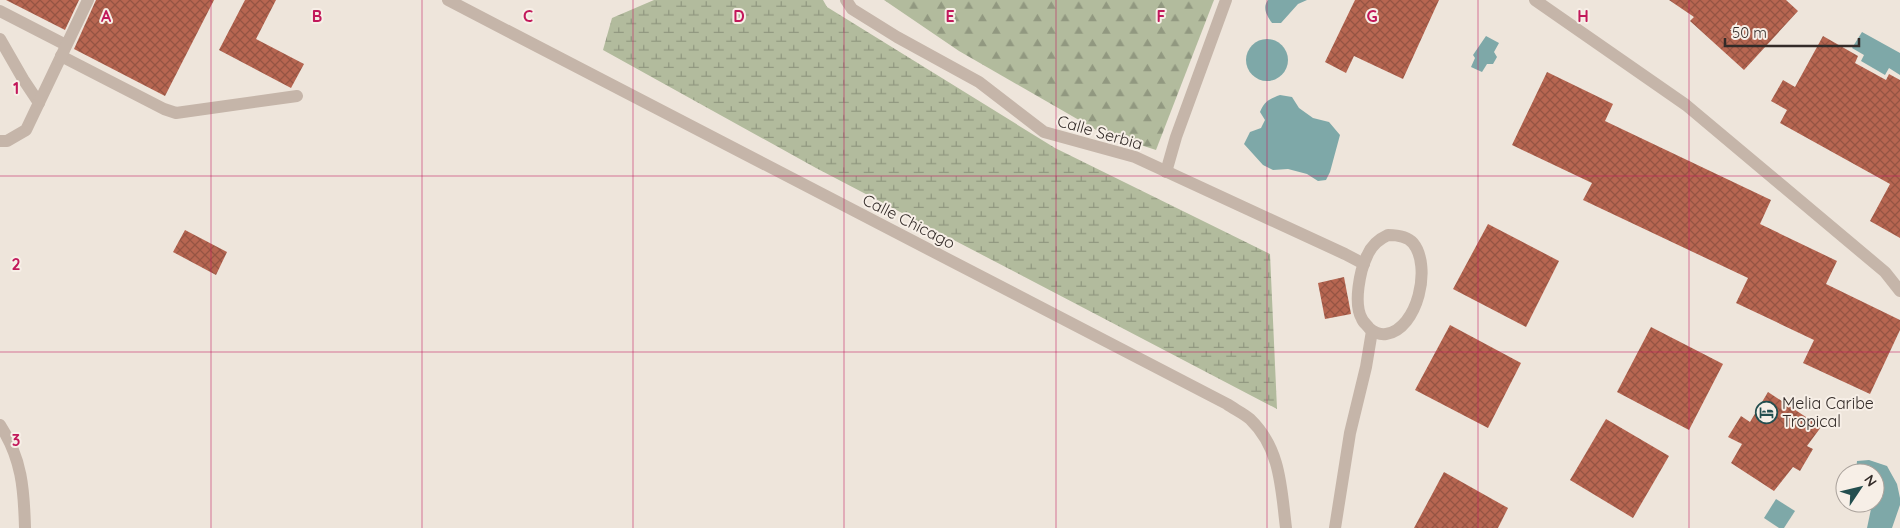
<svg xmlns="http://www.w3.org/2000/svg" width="1900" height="528" viewBox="0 0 1900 528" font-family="Quicksand,sans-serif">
  <defs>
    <pattern id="forest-firs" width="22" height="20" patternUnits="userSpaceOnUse" patternTransform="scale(1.25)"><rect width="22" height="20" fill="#b2bb9d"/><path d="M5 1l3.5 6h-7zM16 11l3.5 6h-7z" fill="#919880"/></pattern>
    <pattern id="wetland-marsh" width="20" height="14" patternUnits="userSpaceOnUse" patternTransform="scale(1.25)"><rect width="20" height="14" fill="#b2bb9d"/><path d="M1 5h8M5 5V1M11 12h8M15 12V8" fill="none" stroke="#919880"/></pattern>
    <pattern id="building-cross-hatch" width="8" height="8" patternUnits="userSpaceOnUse" patternTransform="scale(1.25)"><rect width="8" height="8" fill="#b76651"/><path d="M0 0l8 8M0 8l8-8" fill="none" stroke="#955443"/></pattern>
  </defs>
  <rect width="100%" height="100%" fill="#eee5db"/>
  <!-- forest -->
  <path fill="url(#forest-firs)" d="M 884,0 L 1214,0 L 1156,150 L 1098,131 L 959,51 Z"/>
  <!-- wetland -->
  <path fill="url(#wetland-marsh)" d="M 654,0 L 823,0 L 827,7 L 1055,148 L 1270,254 L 1277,409 L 816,168 L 603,50 L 612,18 Z"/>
  <!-- water -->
  <g fill="#7ea8a8">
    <path d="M 1268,0 L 1307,0 L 1298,4 L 1281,23 L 1272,23 C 1267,16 1262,8 1268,0 Z"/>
    <path d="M 1862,32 L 1900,53 L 1900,75 L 1889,68 L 1885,75 L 1861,61 L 1864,55 L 1852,48 Z"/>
    <path d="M 1486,36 L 1499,43 L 1494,52 L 1497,57 L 1493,64 L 1487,64 L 1482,72 L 1471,67 L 1475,58 L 1473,55 Z"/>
    <circle cx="1267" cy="60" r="21"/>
    <path d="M 1280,95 L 1292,97 L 1299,108 L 1313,118 L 1329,122 L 1340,135 L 1330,172 L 1326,180 L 1318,181 L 1307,174 L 1288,169 L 1273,170 L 1263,165 L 1244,144 L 1250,132 L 1261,128 L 1265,120 L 1260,112 C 1264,102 1269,99 1280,95 Z"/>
    <path d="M 1869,460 L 1887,466 L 1897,484 L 1900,498 L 1900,505 L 1892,528 L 1867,528 L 1871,509 L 1868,503 L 1875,503 L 1875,473 L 1856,473 L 1857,461 Z"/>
    <path d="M 1776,499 L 1795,511 L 1784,528 L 1779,528 L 1764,518 Z"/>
  </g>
  <!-- building -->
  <g fill="url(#building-cross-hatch)">
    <path d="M 6,0 L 79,0 L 65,30 Z"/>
    <path d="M 96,0 L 214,0 L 165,96 L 74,49 Z"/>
    <path d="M 245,0 L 276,0 L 256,39 L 304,64 L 291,88 L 219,50 Z"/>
    <path d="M 1355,0 L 1439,0 L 1403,79 L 1354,56 L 1346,73 L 1325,62 Z"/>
    <path d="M 1669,0 L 1786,0 L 1798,11 L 1744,70 L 1690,21 L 1694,17 Z"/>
    <path d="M 1823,36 L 1858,56 L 1855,63 L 1886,80 L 1889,74 L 1900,80 L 1900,238 L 1870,221 L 1890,184 L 1780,123 L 1787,110 L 1771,101 L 1783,80 L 1795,87 Z"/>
    <path d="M 1547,72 L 1613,104 L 1605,121 L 1771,200 L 1760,224 L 1837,261 L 1826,284 L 1900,320 L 1900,330 L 1870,394 L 1803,363 L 1814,340 L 1736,303 L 1748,278 L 1583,200 L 1592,183 L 1512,145 Z"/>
    <path d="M 1488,224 L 1559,261 L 1526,327 L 1453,289 Z"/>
    <path d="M 185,230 L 227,252 L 216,275 L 173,252 Z"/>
    <path d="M 1344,277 L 1351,314 L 1325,319 L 1318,283 Z"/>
    <path d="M 1450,325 L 1521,363 L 1488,428 L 1415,390 Z"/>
    <path d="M 1651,327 L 1723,364 L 1689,430 L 1617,392 Z"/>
    <path d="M 1768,392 L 1821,427 L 1807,446 L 1813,449 L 1800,471 L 1793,467 L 1774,491 L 1731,463 L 1742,444 L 1728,437 L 1741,416 L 1750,422 Z"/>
    <path d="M 1606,419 L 1669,456 L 1633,518 L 1570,480 Z"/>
    <path d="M 1444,472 L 1508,508 L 1498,528 L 1414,528 Z"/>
  </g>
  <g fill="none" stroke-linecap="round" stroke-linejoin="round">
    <!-- minor -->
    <g stroke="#c5b5a9" stroke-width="12">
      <path d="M 448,0 L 1227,404 C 1234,409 1243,413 1250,419 C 1281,449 1281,488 1286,528"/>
      <path d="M 846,0 L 852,9 L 897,37 L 979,82 L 1044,132 L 1135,157 L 1345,254 L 1364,264"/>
      <path d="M 1535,0 L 1686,105 L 1885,272 L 1900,291"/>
      <path d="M 0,11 L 66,45"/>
      <path d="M 0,39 L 23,79 L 39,103"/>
      <path d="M 61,56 L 164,109 L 176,113 L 297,96"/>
      <path d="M 0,141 L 7,141 L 26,130 L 88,0"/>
      <path d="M 1166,172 L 1176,137 L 1226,0"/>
      <path d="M 1388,235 C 1396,235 1407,236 1413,243 C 1432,266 1418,329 1386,334 C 1380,335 1373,332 1369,328 C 1367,325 1363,322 1362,319 C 1353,304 1360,270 1367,256 C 1371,246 1379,239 1388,235 Z"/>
      <path d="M 0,425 C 22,458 24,490 25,528"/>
      <path d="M 1335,528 L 1350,433 L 1366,367 L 1372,331"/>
    </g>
  </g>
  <!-- grid -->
  <path fill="none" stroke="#c2185b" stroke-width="1" stroke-opacity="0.55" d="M 211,0 L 211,528M 422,0 L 422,528M 633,0 L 633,528M 844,0 L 844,528M 1056,0 L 1056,528M 1267,0 L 1267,528M 1478,0 L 1478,528M 1689,0 L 1689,528M 0,176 L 1900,176M 0,352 L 1900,352"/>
  <!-- icons -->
  <defs>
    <symbol id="hotel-ring" viewBox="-11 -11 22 22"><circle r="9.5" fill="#f7efe7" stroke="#234e4f" stroke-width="1.5"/><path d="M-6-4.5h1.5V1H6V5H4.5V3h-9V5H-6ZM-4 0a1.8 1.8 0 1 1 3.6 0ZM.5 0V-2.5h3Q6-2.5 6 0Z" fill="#234e4f"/></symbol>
  </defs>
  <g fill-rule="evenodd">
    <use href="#hotel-ring" x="1754" y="400" width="25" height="25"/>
  </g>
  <g text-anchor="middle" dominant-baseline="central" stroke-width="4" stroke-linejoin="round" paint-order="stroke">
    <!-- street labels -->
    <g font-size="16" fill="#332b28" stroke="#f7efe7">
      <text transform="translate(1100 132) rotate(16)">Calle Serbia</text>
      <text transform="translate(909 221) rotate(27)">Calle Chicago</text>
    </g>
    <!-- poi labels -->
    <g font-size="16" fill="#332b28" stroke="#f7efe7" text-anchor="start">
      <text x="1782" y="403">Melia Caribe<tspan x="1782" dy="18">Tropical</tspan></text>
    </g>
  </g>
  <g font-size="16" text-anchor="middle" font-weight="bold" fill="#c2185b" stroke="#f7efe7" stroke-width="4" stroke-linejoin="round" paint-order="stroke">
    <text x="106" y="22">A</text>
    <text x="317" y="22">B</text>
    <text x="528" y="22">C</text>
    <text x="739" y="22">D</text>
    <text x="950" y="22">E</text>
    <text x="1161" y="22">F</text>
    <text x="1372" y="22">G</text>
    <text x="1583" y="22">H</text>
    <text x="16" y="94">1</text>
    <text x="16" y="270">2</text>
    <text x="16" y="446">3</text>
  </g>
  <!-- north arrow -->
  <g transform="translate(1860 488) rotate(55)"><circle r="24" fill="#f7efe7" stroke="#a9a19b"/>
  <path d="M0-4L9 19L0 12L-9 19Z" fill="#234e4f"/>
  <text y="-8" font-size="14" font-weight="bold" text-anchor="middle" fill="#332b28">N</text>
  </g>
  <!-- scale -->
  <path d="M1725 38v8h134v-8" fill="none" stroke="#332b28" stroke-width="2.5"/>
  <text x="1732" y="38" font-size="15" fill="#332b28" stroke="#f7efe7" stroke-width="4" paint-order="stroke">50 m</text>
</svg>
